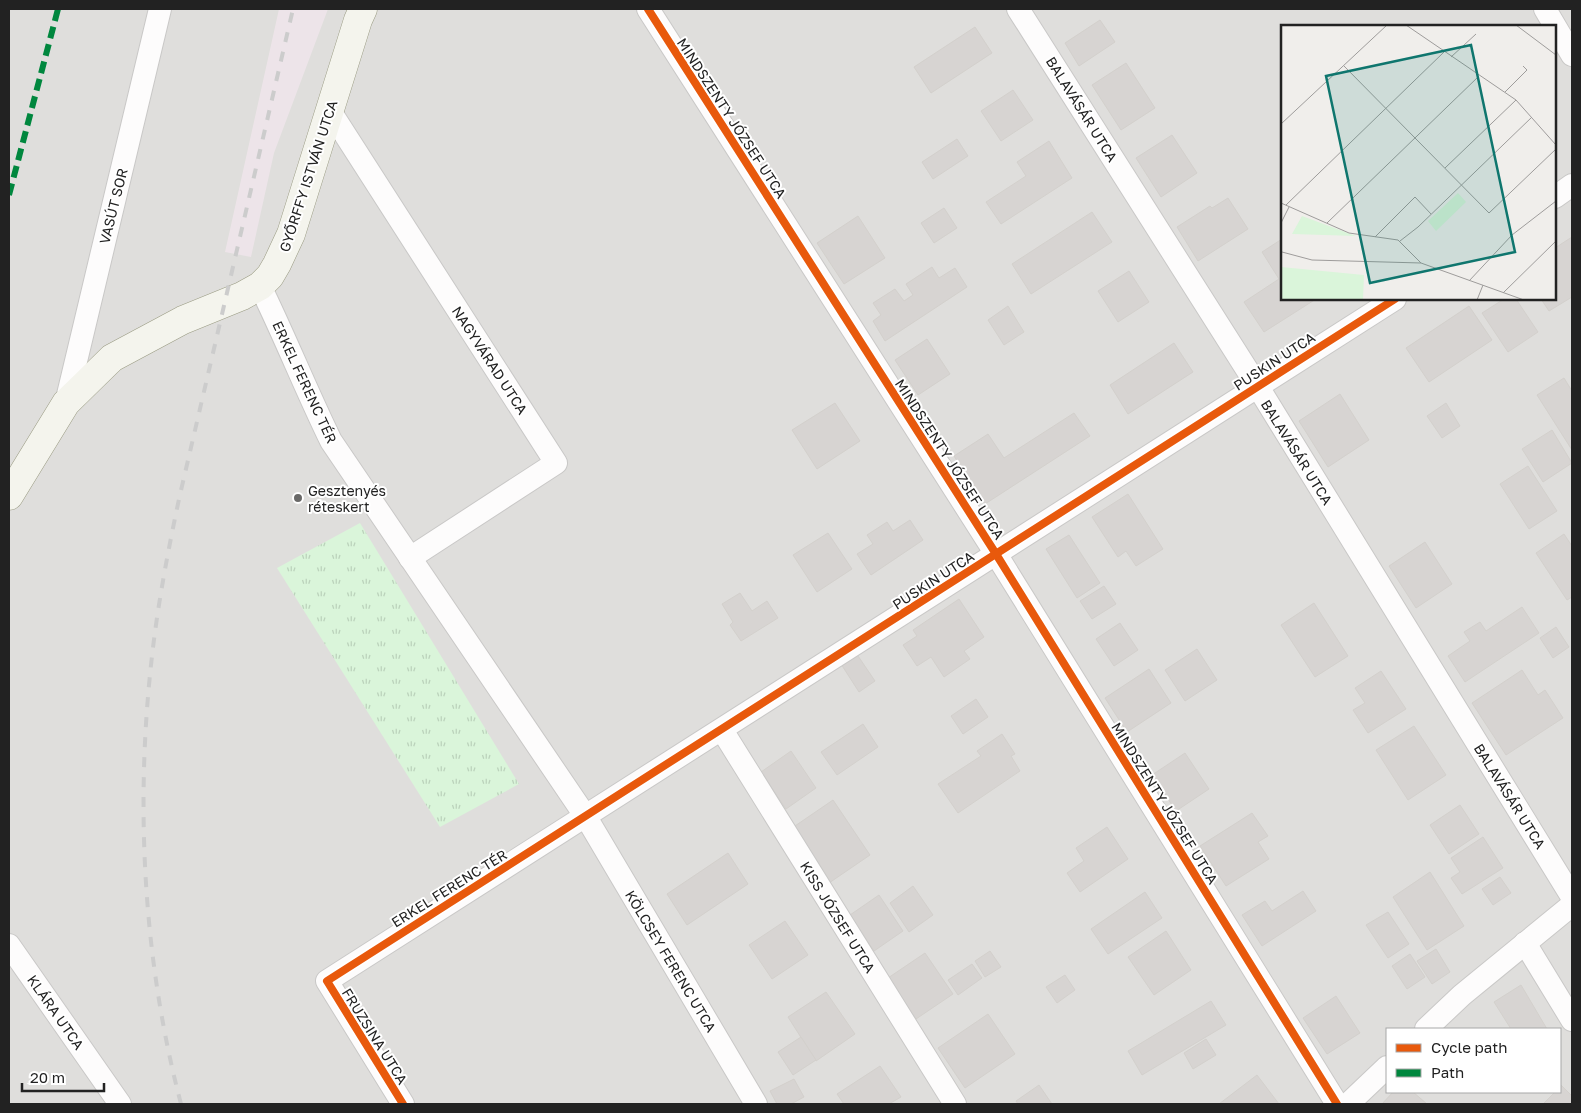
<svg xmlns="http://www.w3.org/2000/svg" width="1581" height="1113" viewBox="0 0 1581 1113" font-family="'Golos Text',sans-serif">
  <defs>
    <pattern id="park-tufts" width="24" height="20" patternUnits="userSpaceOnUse" patternTransform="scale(1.25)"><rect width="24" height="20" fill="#daf5da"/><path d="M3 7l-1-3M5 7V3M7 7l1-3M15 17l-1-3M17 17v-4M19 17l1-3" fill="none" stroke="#bbd2bb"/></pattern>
  </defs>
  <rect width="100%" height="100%" fill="#f0eeeb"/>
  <!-- residential -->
  <path fill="#dfdedc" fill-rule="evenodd" d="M 9,9 L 1572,9 L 1572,1104 L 9,1104 ZM 1282,26 L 1555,26 L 1555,299 L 1282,299 ZM 1387,1029 L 1560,1029 L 1560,1092 L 1387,1092 Z"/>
  <!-- railway -->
  <path fill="#ede4e9" d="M 279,9 L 328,9 L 274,153 L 251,257 L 225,252 Z"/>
  <!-- park -->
  <path fill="url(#park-tufts)" d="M 360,523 L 519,784 L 440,827 L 277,568 Z"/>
  <!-- building -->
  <g fill="#d7d4d2" stroke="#d3d0cc">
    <path d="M 1100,20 L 1115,42 L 1079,66 L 1065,43 Z"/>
    <path d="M 975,27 L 992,53 L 931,93 L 914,67 Z"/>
    <path d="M 1126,63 L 1155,108 L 1121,130 L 1092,85 Z"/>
    <path d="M 1013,90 L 1033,120 L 1001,141 L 981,111 Z"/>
    <path d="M 1172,135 L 1197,173 L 1161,197 L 1136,158 Z"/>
    <path d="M 957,139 L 968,156 L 933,179 L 922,162 Z"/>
    <path d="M 1049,141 L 1072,178 L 1001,224 L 986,202 L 1026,176 L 1017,162 Z"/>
    <path d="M 1228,198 L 1248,229 L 1198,261 L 1177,227 L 1210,206 L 1212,208 Z"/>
    <path d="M 944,208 L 957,228 L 934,243 L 921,223 Z"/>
    <path d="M 1092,212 L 1112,242 L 1031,294 L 1012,264 Z"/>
    <path d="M 858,216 L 885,258 L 844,284 L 817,243 Z"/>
    <path d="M 1572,237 L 1572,297 L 1549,311 L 1541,299 L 1555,299 L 1555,248 Z"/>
    <path d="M 1282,239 L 1282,299 L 1316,299 L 1264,332 L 1244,302 L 1279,279 L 1262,252 Z"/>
    <path d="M 932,267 L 939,278 L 955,268 L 967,287 L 885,341 L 873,321 L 881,315 L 873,303 L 895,289 L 904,301 L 913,295 L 906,284 Z"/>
    <path d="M 1129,271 L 1149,302 L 1118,322 L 1098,291 Z"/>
    <path d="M 1504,299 L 1516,299 L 1538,332 L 1508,352 L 1482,313 Z"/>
    <path d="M 1008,306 L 1024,332 L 1004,345 L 988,320 Z"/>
    <path d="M 1469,306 L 1492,340 L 1429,382 L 1406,348 Z"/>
    <path d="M 927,339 L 950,374 L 918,395 L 895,360 Z"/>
    <path d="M 1174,343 L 1193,372 L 1128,414 L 1110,385 Z"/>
    <path d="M 1564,378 L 1572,391 L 1572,450 L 1537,395 Z"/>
    <path d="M 1340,394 L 1369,440 L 1328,467 L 1299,421 Z"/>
    <path d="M 835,403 L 860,441 L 817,469 L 792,430 Z"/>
    <path d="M 1446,403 L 1460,426 L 1442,438 L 1427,416 Z"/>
    <path d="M 1074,413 L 1090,436 L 985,504 L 954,456 L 988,434 L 1004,458 Z"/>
    <path d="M 1552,430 L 1572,463 L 1543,482 L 1522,449 Z"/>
    <path d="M 1528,466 L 1557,511 L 1529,529 L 1500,484 Z"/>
    <path d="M 1128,494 L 1163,549 L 1136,566 L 1126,551 L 1118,557 L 1092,517 Z"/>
    <path d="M 910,520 L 923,540 L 871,575 L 857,554 L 873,544 L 867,535 L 887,522 L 893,531 Z"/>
    <path d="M 828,533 L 852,569 L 817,592 L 793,555 Z"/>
    <path d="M 1564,534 L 1572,546 L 1572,597 L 1567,600 L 1536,553 Z"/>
    <path d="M 1069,535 L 1100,583 L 1077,598 L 1046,549 Z"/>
    <path d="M 1425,542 L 1452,584 L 1416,608 L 1389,566 Z"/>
    <path d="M 1104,586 L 1116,604 L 1092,619 L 1080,601 Z"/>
    <path d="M 740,593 L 752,611 L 767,601 L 778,618 L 741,641 L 730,625 L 733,622 L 722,604 Z"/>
    <path d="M 959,599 L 984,637 L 964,651 L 970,659 L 944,677 L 931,657 L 917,666 L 903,645 L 917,636 L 913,630 Z"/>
    <path d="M 1314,603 L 1348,656 L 1315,677 L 1281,625 Z"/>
    <path d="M 1522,607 L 1539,633 L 1465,682 L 1448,656 L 1470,641 L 1464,632 L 1480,622 L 1486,631 Z"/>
    <path d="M 1120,623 L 1138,650 L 1114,666 L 1096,639 Z"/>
    <path d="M 1556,627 L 1569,647 L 1553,658 L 1540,638 Z"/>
    <path d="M 1197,649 L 1217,680 L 1185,701 L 1165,670 Z"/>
    <path d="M 856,653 L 875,681 L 859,692 L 841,664 Z"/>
    <path d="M 1149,669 L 1171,703 L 1127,732 L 1105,698 Z"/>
    <path d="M 1522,670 L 1538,695 L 1545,690 L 1563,718 L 1506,755 L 1472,703 Z"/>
    <path d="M 1381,671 L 1406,709 L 1368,733 L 1353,710 L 1365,703 L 1355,688 Z"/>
    <path d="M 976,699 L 988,717 L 963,734 L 951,716 Z"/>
    <path d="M 863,724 L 878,747 L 837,775 L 821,752 Z"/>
    <path d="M 1414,726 L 1446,775 L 1408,800 L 1376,750 Z"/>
    <path d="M 1002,734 L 1015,754 L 1011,756 L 1020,771 L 958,813 L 938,784 L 981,756 L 977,751 Z"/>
    <path d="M 791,751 L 816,788 L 786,809 L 761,772 Z"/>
    <path d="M 1185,753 L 1209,789 L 1176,811 L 1152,775 Z"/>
    <path d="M 833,800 L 870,855 L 829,883 L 792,828 Z"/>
    <path d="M 1460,805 L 1479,834 L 1449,854 L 1430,825 Z"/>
    <path d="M 1252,813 L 1268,836 L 1258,842 L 1269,859 L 1226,886 L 1200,846 Z"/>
    <path d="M 1107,827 L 1128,859 L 1080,892 L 1067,873 L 1084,861 L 1076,848 Z"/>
    <path d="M 1483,837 L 1503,868 L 1462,894 L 1451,878 L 1460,872 L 1451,858 Z"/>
    <path d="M 728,853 L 748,884 L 687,925 L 667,894 Z"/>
    <path d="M 1430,872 L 1464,926 L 1427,950 L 1393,897 Z"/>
    <path d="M 1500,877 L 1511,893 L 1493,905 L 1482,889 Z"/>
    <path d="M 913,886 L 933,915 L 909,932 L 890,903 Z"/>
    <path d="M 1303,891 L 1316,911 L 1262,946 L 1242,915 L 1265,901 L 1272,911 Z"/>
    <path d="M 1145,892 L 1162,918 L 1108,954 L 1091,929 Z"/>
    <path d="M 879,895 L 903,931 L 874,951 L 850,915 Z"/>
    <path d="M 1388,912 L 1409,944 L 1388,958 L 1366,925 Z"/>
    <path d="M 785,921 L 808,955 L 772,979 L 749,945 Z"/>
    <path d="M 1166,931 L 1191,970 L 1154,995 L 1128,957 Z"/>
    <path d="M 1436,949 L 1450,972 L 1432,984 L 1417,961 Z"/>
    <path d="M 990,951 L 1001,967 L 985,977 L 975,961 Z"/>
    <path d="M 925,953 L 953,994 L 916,1019 L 888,978 Z"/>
    <path d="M 1410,954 L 1425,977 L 1407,989 L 1392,966 Z"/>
    <path d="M 972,964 L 982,978 L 958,995 L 948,980 Z"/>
    <path d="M 1065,975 L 1075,990 L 1057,1003 L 1046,987 Z"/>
    <path d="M 1521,985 L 1547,1029 L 1511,1029 L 1494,1002 Z"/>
    <path d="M 826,992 L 855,1034 L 816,1061 L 788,1017 Z"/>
    <path d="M 1336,996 L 1360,1033 L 1327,1054 L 1303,1018 Z"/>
    <path d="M 1211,1001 L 1226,1025 L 1142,1075 L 1128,1051 Z"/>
    <path d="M 988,1014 L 1015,1054 L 965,1088 L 938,1048 Z"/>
    <path d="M 801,1037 L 816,1060 L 793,1075 L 778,1052 Z"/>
    <path d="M 1206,1039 L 1216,1055 L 1193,1069 L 1184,1053 Z"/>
    <path d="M 880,1066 L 901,1097 L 889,1104 L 844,1104 L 837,1094 Z"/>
    <path d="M 1257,1075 L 1279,1104 L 1219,1104 Z"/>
    <path d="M 794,1079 L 804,1097 L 791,1104 L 777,1104 L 770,1091 Z"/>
    <path d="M 1039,1085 L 1052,1104 L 1018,1104 L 1016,1101 Z"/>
    <path d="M 1561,1085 L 1572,1096 L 1572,1104 L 1543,1104 L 1555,1092 L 1560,1092 Z"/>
    <path d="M 1393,1092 L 1413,1092 L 1427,1104 L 1382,1104 Z"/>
  </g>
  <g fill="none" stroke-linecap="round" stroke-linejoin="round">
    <defs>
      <g id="street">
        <path d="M 648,9 L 996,554 L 1337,1104"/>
        <path d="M 1018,9 L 1258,387 L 1572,897"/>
        <path d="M 1545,9 L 1572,55"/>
        <path d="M 330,111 L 556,463 L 410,558"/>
        <path d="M 1555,197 L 1572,185"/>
        <path d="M 260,286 C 285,337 306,390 331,441 L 586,817 L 756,1104"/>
        <path d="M 66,403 L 160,9"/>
        <path d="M 722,730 L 955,1104"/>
        <path d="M 1525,943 L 1572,1020"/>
        <path d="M 9,945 L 120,1104"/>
        <path d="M 1426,1029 L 1462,995 L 1572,905"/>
        <path d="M 403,1104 L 327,981 L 1395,299"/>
        <path d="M 1348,1104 L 1387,1067"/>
      </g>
      <path id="secondary" d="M 9,496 L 66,403 L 112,358 L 183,320 L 242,296 L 260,286 L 270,276 L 277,264 L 291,234 L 358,20 L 363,9"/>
    </defs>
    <!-- street casing -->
    <use href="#street" stroke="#c9c8c7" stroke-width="24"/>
    <!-- secondary casing -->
    <use href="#secondary" stroke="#999a82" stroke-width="29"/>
    <!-- street -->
    <use href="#street" stroke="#fdfcfc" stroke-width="22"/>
    <!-- secondary -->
    <use href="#secondary" stroke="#f4f4ed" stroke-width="28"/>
    <!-- rail -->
    <path stroke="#ccc" stroke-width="4" stroke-dasharray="10 10" stroke-linecap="butt" d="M 181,1104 C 143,960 135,804 152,656 C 158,603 168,551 179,499 L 293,9"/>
    <!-- quiet -->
    <path stroke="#00873e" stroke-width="6" stroke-dasharray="12 6" stroke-linecap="butt" d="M 9,195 L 58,9"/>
    <defs>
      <g id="cycleway">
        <path d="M 648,9 L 996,554 L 1337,1104"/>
        <path d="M 403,1104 L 327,981 L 1395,299"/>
      </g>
    </defs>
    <!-- cycleway casing -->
    <use href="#cycleway" stroke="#fff" stroke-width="11"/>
    <!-- cycleway -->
    <use href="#cycleway" stroke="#e8590c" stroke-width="8"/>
  </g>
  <!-- markers -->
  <circle fill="#6a6968" stroke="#fff" stroke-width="2" cx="298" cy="498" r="5"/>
  <g text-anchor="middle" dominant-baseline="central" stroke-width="4" stroke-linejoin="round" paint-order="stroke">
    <!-- street labels -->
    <g font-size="14" fill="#222" stroke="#fff">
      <text transform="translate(1082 109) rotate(58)">BALAVÁSÁR UTCA</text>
      <text transform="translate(732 118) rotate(57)">MINDSZENTY JÓZSEF UTCA</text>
      <text transform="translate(308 176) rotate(-72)">GYŐRFFY ISTVÁN UTCA</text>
      <text transform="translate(113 206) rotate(-76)">VASÚT SOR</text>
      <text transform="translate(490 360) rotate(57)">NAGYVÁRAD UTCA</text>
      <text transform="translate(1274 361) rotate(-33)">PUSKIN UTCA</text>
      <text transform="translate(305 382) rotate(65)">ERKEL FERENC TÉR</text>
      <text transform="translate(1297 452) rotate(58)">BALAVÁSÁR UTCA</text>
      <text transform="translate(950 459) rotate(57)">MINDSZENTY JÓZSEF UTCA</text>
      <text transform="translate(933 580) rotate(-33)">PUSKIN UTCA</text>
      <text transform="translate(1510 796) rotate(58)">BALAVÁSÁR UTCA</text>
      <text transform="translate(1165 803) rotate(58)">MINDSZENTY JÓZSEF UTCA</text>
      <text transform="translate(449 888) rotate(-32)">ERKEL FERENC TÉR</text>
      <text transform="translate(838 917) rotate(58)">KISS JÓZSEF UTCA</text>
      <text transform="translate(671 961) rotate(59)">KÖLCSEY FERENC UTCA</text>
      <text transform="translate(56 1012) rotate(55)">KLÁRA UTCA</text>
      <text transform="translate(375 1036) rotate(58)">FRUZSINA UTCA</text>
    </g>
    <!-- poi labels -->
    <g font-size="14" fill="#222" stroke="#fff" text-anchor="start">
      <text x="308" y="490">Gesztenyés<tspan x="308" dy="16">réteskert</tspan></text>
    </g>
  </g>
  <!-- overview -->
  <g transform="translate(1281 25)">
    <rect width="275" height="275" fill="#f0eeeb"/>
    <path d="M 177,168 L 185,177 L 155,206 L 147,196 ZM 21,191 L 75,211 L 11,209 ZM 0,242 L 83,250 L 82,275 L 0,275 Z" fill="#daf5da"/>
    <path fill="none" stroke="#9e9c9b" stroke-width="1" d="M 125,0 L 235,75 L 275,120M 235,0 L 275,30M 170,32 L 195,9M 63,41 L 208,188 L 275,124M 224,67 L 246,45 L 242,41M 0,99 L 106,0M 164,143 L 235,75M 0,178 L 68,208 L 117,215 L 140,238 L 243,275M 5,180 L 163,27M 0,198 L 8,182M 46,198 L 197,52M 94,212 L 134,172 L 150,189M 119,216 L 137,202 L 251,92M 1,227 L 31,235 L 140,238M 188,256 L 231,210 L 275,176M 222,268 L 275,216M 196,275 L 202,260"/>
    <path fill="#0f766e" fill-opacity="0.15" stroke="#0f766e" stroke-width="2.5" d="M 190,20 L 234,227 L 89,258 L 45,51 Z"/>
    <rect width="275" height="275" fill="none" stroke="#222" stroke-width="2.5"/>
  </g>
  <!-- border -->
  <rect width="1581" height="1113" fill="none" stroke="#222222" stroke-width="20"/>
  <!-- legend -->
  <rect x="1386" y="1028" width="175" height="65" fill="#ffffff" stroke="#a7a7a7"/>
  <rect x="1396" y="1044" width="25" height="8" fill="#e8590c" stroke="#a7a7a7"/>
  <text x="1431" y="1053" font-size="15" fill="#222222">Cycle path</text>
  <rect x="1396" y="1069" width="25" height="8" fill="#00873e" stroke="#a7a7a7"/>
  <text x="1431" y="1078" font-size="15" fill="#222222">Path</text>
  <!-- scale -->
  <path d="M22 1083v8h82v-8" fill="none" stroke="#222222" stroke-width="2.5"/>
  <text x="30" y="1083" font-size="15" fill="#222222" stroke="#ffffff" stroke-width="4" paint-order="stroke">20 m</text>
</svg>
